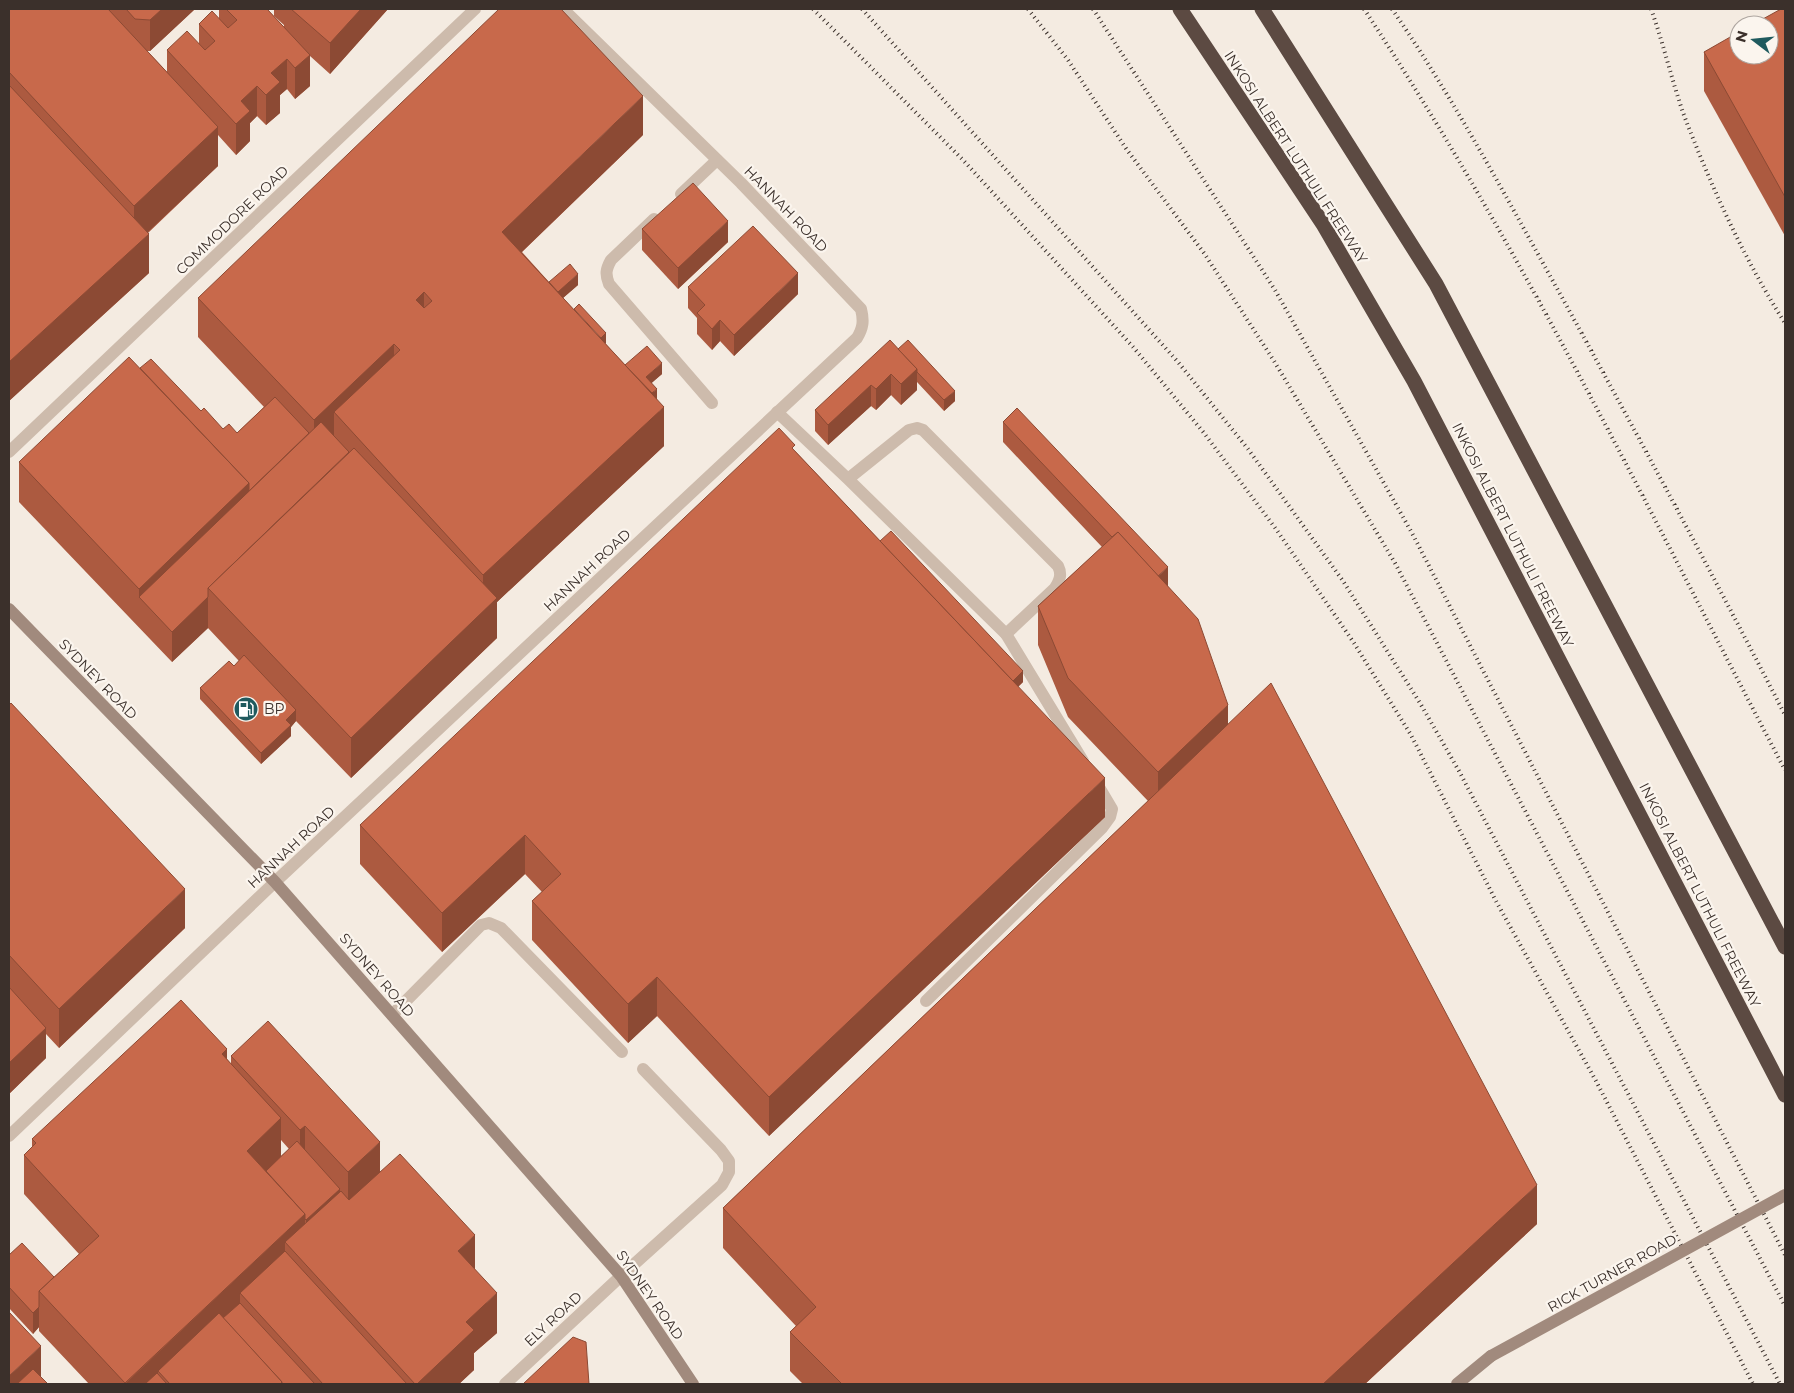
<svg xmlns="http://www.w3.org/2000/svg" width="1794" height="1393" viewBox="0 0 1794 1393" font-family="Montserrat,sans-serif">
  <rect width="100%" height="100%" fill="#f4ebe1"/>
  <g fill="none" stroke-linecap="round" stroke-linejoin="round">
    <!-- lane -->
    <g stroke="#cdbbac" stroke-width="12">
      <path d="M 681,194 L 717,160"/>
      <path d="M 654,219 L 611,260 C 606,269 605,274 609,284 L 712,403"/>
      <path d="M 777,412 L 848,479 L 1006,634 L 1055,588 C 1060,580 1062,574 1058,566 L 923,430 L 917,428 L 909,430 L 848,479"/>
      <path d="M 9,452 L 475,9"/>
      <path d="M 1006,634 L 1083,761"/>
      <path d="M 275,882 L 857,338 C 863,328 864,321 861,309 L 741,183 L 563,9"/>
      <path d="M 926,1001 L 1102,828 L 1110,817 L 1112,809 L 1096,782"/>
      <path d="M 392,1015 L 481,925 L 489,923 L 501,928 L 622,1052"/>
      <path d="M 621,1276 L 722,1185 L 729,1172 L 729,1161 L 721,1150 L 643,1069"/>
    </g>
    <!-- street -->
    <g stroke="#cdbbac" stroke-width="12">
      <path d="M 9,1136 L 275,882"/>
      <path d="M 505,1384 L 621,1276"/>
    </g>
    <!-- secondary -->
    <g stroke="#a18a7d" stroke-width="12">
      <path d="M 9,609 L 275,882 L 621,1276 L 693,1384"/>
      <path d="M 1457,1384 L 1491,1356"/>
    </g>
    <!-- highway -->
    <g stroke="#5c4a42" stroke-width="15">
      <path d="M 1180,9 L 1323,224 L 1414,381 L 1785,1095"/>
      <path d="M 1262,9 L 1436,284 L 1785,947"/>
    </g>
    <!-- rail -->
    <g stroke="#3b302b" stroke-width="4" stroke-dasharray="1 4" stroke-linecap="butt">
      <path d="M 813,9 L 964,161 L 1134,348 L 1204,433 L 1276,529 L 1354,643 L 1411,735 L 1497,903 L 1596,1081 L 1753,1384"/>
      <path d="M 862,9 L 1178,362 L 1248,449 L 1343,581 L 1420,703 L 1459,771 L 1780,1384"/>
      <path d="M 1028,9 L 1068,60 L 1127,150 L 1204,253 L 1274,361 L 1395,563 L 1785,1306"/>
      <path d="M 1093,9 L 1275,290 L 1412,533 L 1785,1255"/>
      <path d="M 1364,9 C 1524,251 1650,514 1785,770"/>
      <path d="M 1392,9 C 1454,99 1506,197 1559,292 C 1636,432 1712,573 1785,715"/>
      <path d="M 1651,9 C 1664,45 1672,82 1685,118 C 1712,188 1744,259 1785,323"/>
    </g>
    <!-- secondary-bridge -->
    <path stroke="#a18a7d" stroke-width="12" d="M 1491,1356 L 1785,1195"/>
  </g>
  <!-- wall -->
  <g fill="#ac5a40" fill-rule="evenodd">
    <path d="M 9,9 L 195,9 L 150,51 L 147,51 L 167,72 L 167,50 L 199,43 L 199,24 L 219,19 L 219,9 L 267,9 L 284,27 L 284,25 L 274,16 L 274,9 L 388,9 L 330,74 L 310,56 L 310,86 L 295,99 L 287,89 L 280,95 L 280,113 L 266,125 L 257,116 L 250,123 L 250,141 L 236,155 L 218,135 L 218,166 L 148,233 L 149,273 L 9,401 Z"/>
    <path d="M 1785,9 L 1785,236 L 1704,91 L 1704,52 Z"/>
    <path d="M 643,135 L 522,252 L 549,282 L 578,285 L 563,298 L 625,365 L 662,374 L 651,383 L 657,399 L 664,446 L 497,602 L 497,638 L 351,778 L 296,721 L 291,727 L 291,736 L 261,764 L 200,699 L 200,688 L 234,666 L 239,661 L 208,628 L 172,662 L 19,502 L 19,462 L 140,368 L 201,411 L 223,429 L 237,433 L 264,407 L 198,337 L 198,298 Z"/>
    <path d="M 642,229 L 728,242 L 678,289 L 642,250 Z"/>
    <path d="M 688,287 L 798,294 L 734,356 L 720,341 L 712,350 L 697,334 L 697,318 L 688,308 Z"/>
    <path d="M 898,349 L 955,401 L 944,411 L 917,382 L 917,390 L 901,405 L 891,395 L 876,410 L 871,406 L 828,445 L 815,431 L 815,410 Z"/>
    <path d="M 1003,422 L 1168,587 L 1228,724 L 1537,1224 L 1365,1384 L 803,1384 L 790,1371 L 790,1332 L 796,1326 L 723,1248 L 723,1208 L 1148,801 L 1068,717 L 1038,645 L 1038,606 L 1102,547 L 1003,442 Z"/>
    <path d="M 795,451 L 880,541 L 1023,682 L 1018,687 L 1105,817 L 769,1136 L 657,1016 L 628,1043 L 532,940 L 532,901 L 542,892 L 525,874 L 442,952 L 360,864 L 360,825 Z"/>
    <path d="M 9,705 L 185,928 L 59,1048 L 46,1034 L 46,1058 L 9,1094 Z"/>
    <path d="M 231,1056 L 380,1171 L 475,1270 L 497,1333 L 474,1353 L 474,1370 L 459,1384 L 89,1384 L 39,1331 L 39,1327 L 33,1334 L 9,1308 L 9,1255 L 54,1277 L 79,1254 L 24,1194 L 24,1155 L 32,1147 L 32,1139 L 227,1059 L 231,1064 ZM 281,1140 L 289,1149 L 281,1156 Z"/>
  </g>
  <!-- shaded-wall -->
  <g fill="#8c4a34">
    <path d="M 162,9 L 195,9 L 150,51 L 150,20 Z"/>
    <path d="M 361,9 L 388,9 L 330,74 L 330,43 Z"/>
    <path d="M 310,55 L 310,86 L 295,99 L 295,68 Z"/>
    <path d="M 287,59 L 287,89 L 280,95 L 280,113 L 266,125 L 266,95 L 271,73 Z"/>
    <path d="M 257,86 L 257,116 L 250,123 L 250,141 L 236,155 L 236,124 L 241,101 Z"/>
    <path d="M 643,96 L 643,135 L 502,271 L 502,232 Z"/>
    <path d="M 218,127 L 218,166 L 134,245 L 134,206 Z"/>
    <path d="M 728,221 L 728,242 L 678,289 L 678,268 Z"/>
    <path d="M 149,234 L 149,273 L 9,401 L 9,362 Z"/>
    <path d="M 798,273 L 798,294 L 734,356 L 734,335 Z"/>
    <path d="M 578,274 L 578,285 L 549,310 L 549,300 Z"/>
    <path d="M 424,292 L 424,331 L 416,300 Z"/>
    <path d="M 720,320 L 720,341 L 712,350 L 712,329 Z"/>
    <path d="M 606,333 L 606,343 L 595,354 L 595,344 Z"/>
    <path d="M 394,344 L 394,383 L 334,412 L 334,440 L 139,597 L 139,628 L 139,589 L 249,483 L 314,438 L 314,420 Z"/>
    <path d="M 662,363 L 662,374 L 646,388 L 646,377 Z"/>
    <path d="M 917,369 L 917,390 L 901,405 L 901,384 Z"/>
    <path d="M 891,374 L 891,395 L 876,410 L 876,389 Z"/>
    <path d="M 871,385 L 871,406 L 828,445 L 828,425 Z"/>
    <path d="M 657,389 L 657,400 L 643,401 Z"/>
    <path d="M 955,391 L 955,401 L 944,411 L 944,400 Z"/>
    <path d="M 664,407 L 664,446 L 497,602 L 497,638 L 351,778 L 351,738 L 483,611 L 483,575 Z"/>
    <path d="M 1168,567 L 1168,587 L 1154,580 Z"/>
    <path d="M 208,597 L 208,628 L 172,662 L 172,632 Z"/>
    <path d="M 1023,671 L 1023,682 L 998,705 L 998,695 Z"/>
    <path d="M 1228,705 L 1228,744 L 1158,812 L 1158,772 Z"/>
    <path d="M 296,710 L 296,721 L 291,727 L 291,736 L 261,764 L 261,753 L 286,720 Z"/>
    <path d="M 1105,778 L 1105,817 L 769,1136 L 769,1097 Z"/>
    <path d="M 525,835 L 525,874 L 442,952 L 442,913 Z"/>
    <path d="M 185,889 L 185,928 L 59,1048 L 59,1009 Z"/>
    <path d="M 657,977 L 657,1016 L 628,1043 L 628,1004 Z"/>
    <path d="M 46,1028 L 46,1058 L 9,1094 L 9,1063 Z"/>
    <path d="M 227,1049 L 227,1088 L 222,1054 Z"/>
    <path d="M 281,1118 L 281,1157 L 247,1190 L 247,1151 Z"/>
    <path d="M 305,1126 L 305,1156 L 300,1161 L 300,1130 Z"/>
    <path d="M 380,1142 L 380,1172 L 348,1202 L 348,1172 Z"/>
    <path d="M 1537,1185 L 1537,1224 L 1365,1384 L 1323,1384 Z"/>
    <path d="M 340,1189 L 340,1210 L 306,1241 L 306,1220 Z"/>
    <path d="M 305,1214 L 305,1253 L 285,1242 L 285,1272 L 240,1293 L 240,1315 L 158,1371 L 158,1384 L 125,1384 Z"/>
    <path d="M 475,1235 L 475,1275 L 458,1251 Z"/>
    <path d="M 497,1293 L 497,1333 L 474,1353 L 474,1370 L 459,1384 L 417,1384 L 466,1322 Z"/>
    <path d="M 39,1307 L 39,1327 L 33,1334 L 33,1313 Z"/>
    <path d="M 41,1346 L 41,1377 L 32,1384 L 9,1384 L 9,1376 Z"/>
  </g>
  <!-- building -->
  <g fill="#c8694b" stroke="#8c4a34" fill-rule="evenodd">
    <path d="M 9,9 L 108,9 L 218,127 L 134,206 L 9,72 Z"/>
    <path d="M 126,9 L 162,9 L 150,20 L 135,19 Z"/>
    <path d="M 226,9 L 267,9 L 310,55 L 295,68 L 287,59 L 271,73 L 280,82 L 266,95 L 257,86 L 241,101 L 250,111 L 236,124 L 167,50 L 187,31 L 205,50 L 215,41 L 199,24 L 212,11 L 228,28 L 237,20 Z"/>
    <path d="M 291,9 L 361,9 L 330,43 Z"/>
    <path d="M 499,9 L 561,9 L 643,96 L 502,232 L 664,407 L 483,575 L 334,412 L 400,350 L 394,344 L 314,420 L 198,298 ZM 424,292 L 432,301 L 424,308 L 416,300 Z"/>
    <path d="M 1781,9 L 1785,9 L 1785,197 L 1704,52 L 1739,32 L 1739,55 L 1769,55 L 1769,25 L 1752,25 Z"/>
    <path d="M 9,85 L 149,234 L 9,362 Z"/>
    <path d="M 693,183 L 728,221 L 678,268 L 642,229 Z"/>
    <path d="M 753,226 L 798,273 L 734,335 L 720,320 L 712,329 L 697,313 L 705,305 L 688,287 Z"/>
    <path d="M 570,264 L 578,274 L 558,292 L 549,282 Z"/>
    <path d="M 579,304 L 606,333 L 601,338 L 574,309 Z"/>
    <path d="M 890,340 L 917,369 L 901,384 L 891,374 L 876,389 L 871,385 L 828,425 L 815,410 Z"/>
    <path d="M 908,340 L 955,391 L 944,400 L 917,372 L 917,369 L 898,349 Z"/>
    <path d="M 647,346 L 662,363 L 646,377 L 657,389 L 652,393 L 625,365 Z"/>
    <path d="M 129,357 L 249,483 L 139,589 L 19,462 Z"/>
    <path d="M 151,359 L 201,411 L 204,408 L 223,429 L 229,424 L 237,433 L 275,397 L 309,433 L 249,491 L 249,483 L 140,368 Z"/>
    <path d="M 1017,408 L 1168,567 L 1158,576 L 1118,532 L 1112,537 L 1003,422 Z"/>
    <path d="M 321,422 L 349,452 L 208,588 L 208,597 L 172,632 L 139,597 Z"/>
    <path d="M 779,428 L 795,445 L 792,448 L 1105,778 L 769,1097 L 657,977 L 628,1004 L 532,901 L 561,874 L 525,835 L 442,913 L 360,825 Z"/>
    <path d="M 354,448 L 497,598 L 351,738 L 208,588 Z"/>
    <path d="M 891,531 L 1023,671 L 1013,681 L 880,541 Z"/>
    <path d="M 1118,532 L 1198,619 L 1228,705 L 1158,772 L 1068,678 L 1038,606 Z"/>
    <path d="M 244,655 L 296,710 L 286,720 L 291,725 L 261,753 L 200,688 L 229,661 L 234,666 Z"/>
    <path d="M 1271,683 L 1537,1185 L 1323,1384 L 842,1384 L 790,1332 L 816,1307 L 723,1208 Z"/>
    <path d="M 11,703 L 185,889 L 59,1009 L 9,955 L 9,705 Z"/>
    <path d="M 9,987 L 46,1028 L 9,1063 Z"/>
    <path d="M 181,1000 L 227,1049 L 222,1054 L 281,1118 L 247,1151 L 305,1214 L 125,1383 L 39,1291 L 99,1236 L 24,1155 L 36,1143 L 32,1139 Z"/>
    <path d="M 268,1021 L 380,1142 L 348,1172 L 305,1126 L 300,1130 L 231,1056 Z"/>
    <path d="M 297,1141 L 340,1189 L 306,1220 L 305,1219 L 305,1214 L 266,1171 Z"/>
    <path d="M 400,1154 L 475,1235 L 458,1251 L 497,1293 L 466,1322 L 474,1330 L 417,1384 L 415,1384 L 285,1242 L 341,1191 L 349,1200 Z"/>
    <path d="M 22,1243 L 54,1277 L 39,1291 L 39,1307 L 33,1313 L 9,1287 L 9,1255 Z"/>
    <path d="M 285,1251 L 407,1384 L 323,1384 L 240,1293 Z"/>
    <path d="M 240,1303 L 315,1384 L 282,1384 L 282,1382 L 223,1318 Z"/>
    <path d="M 9,1312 L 41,1346 L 9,1376 Z"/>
    <path d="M 219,1313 L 282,1382 L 280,1384 L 170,1384 L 158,1371 Z"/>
    <path d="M 573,1337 L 586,1342 L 589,1384 L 523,1384 Z"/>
    <path d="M 33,1369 L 48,1384 L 17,1384 Z"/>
    <path d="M 157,1373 L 167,1384 L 145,1384 Z"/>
  </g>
  <!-- icons -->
  <defs>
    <symbol id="fuel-disc" viewBox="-11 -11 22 22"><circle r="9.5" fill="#1f5a5e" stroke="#fbf5ee"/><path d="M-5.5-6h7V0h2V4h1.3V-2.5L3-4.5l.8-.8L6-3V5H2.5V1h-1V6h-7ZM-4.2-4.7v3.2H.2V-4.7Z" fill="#fff"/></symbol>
  </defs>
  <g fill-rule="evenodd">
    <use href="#fuel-disc" x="232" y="695" width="28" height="28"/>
  </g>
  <g text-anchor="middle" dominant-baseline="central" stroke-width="4.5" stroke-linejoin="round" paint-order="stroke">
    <!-- street labels -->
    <g font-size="14" fill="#3b302b" stroke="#fbf5ee">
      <text transform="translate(1296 157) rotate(57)">INKOSI ALBERT LUTHULI FREEWAY</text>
      <text transform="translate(786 209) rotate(46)">HANNAH ROAD</text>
      <text transform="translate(232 220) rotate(-44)">COMMODORE ROAD</text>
      <text transform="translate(1513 535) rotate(63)">INKOSI ALBERT LUTHULI FREEWAY</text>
      <text transform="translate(587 570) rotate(-43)">HANNAH ROAD</text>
      <text transform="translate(98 679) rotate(46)">SYDNEY ROAD</text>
      <text transform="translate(291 847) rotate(-43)">HANNAH ROAD</text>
      <text transform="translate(1700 895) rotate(63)">INKOSI ALBERT LUTHULI FREEWAY</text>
      <text transform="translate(377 975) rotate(49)">SYDNEY ROAD</text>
      <text transform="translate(1612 1273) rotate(-29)">RICK TURNER ROAD</text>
      <text transform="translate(650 1295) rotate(55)">SYDNEY ROAD</text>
      <text transform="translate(553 1319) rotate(-43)">ELY ROAD</text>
    </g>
    <!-- poi labels -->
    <g font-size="14" fill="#3b302b" stroke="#fbf5ee" text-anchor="start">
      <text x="264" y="709">BP</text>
    </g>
  </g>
  <!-- border -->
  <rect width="1794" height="1393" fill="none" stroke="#3b302b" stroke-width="20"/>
  <!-- north arrow -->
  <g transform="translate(1754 40) rotate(286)"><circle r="24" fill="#fbf5ee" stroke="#aea6a0"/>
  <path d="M0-4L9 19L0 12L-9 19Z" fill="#1f5a5e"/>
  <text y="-8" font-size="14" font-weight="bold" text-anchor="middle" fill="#3b302b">N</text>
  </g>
</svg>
